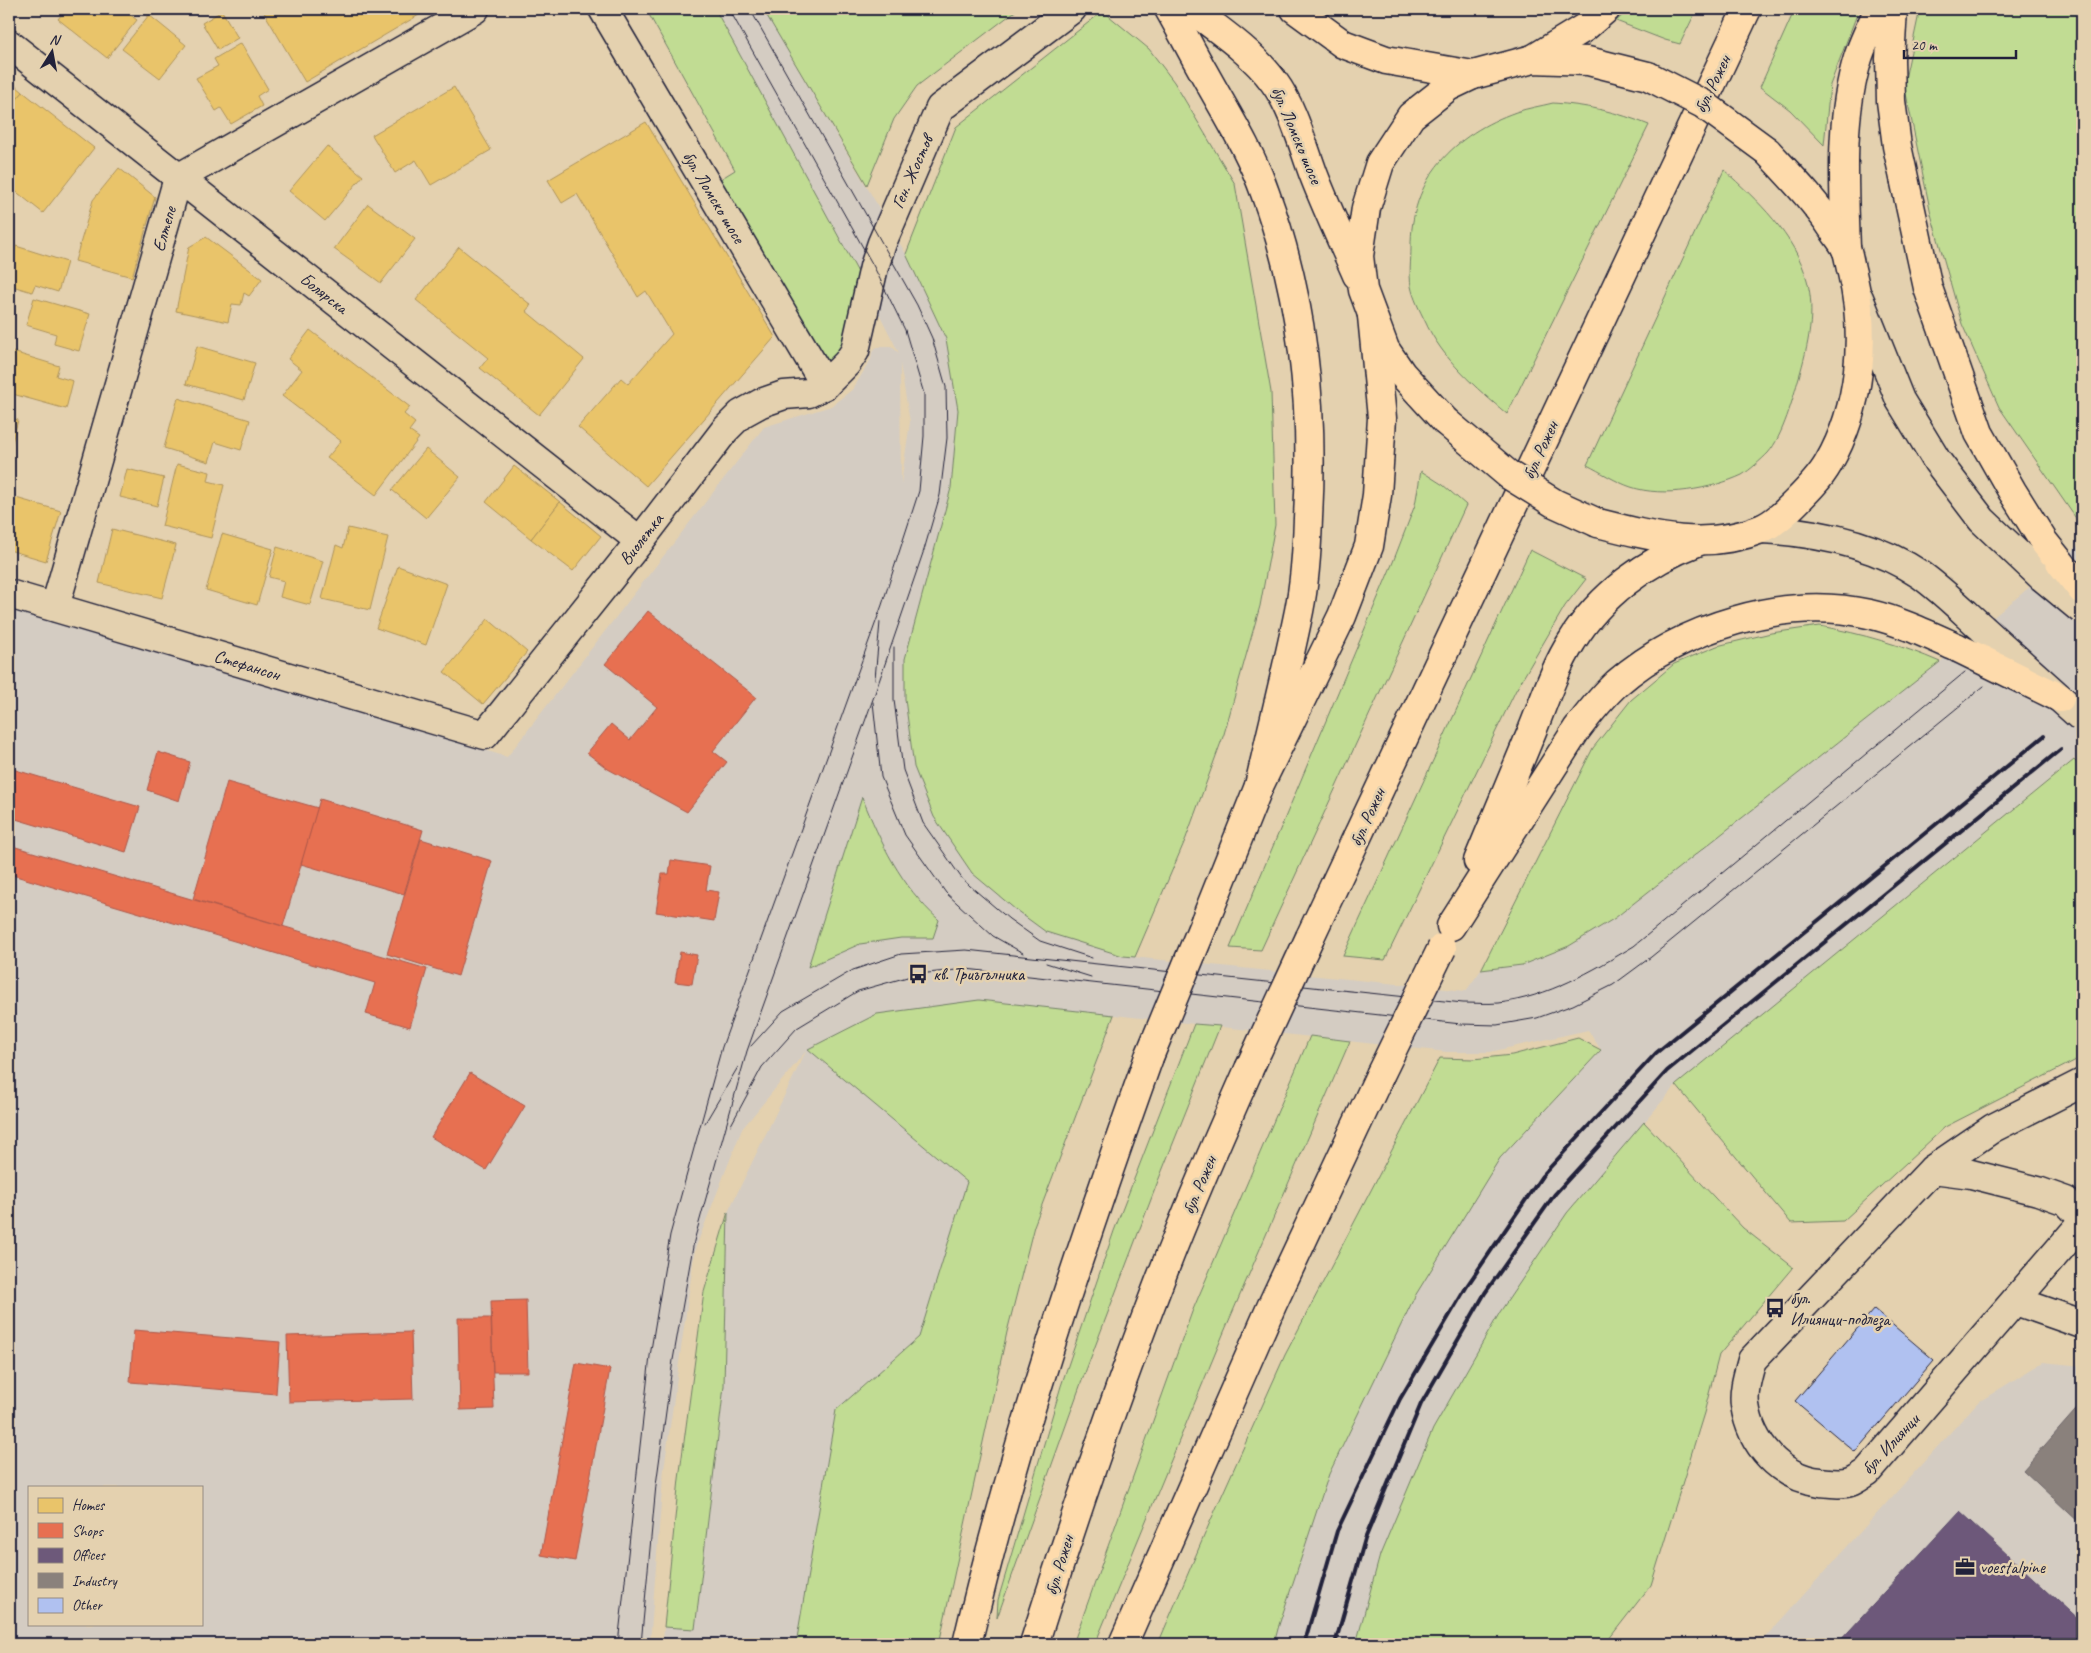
<svg xmlns="http://www.w3.org/2000/svg" width="2091" height="1653" viewBox="0 0 2091 1653" font-family="Caveat,sans-serif">
  <rect width="100%" height="100%" fill="#e4d1af"/>
  <filter id="ink" filterUnits="userSpaceOnUse"><feTurbulence type="fractalNoise" baseFrequency=".02" numOctaves="2"/><feDisplacementMap in="SourceGraphic" scale="10" xChannelSelector="R" yChannelSelector="G"/><feConvolveMatrix kernelMatrix="1 2 1 2 8 2 1 2 1" color-interpolation-filters="sRGB"/></filter>
  <g filter="url(#ink)">
    <!-- built -->
    <g fill="#d4ccc2" fill-rule="evenodd">
      <path d="M 715,9 L 763,9 L 906,254 L 946,339 L 958,410 L 951,488 L 905,659 L 905,699 L 914,767 L 1123,956 L 1466,991 L 1481,970 L 1522,965 L 1569,946 L 1615,918 L 1940,662 L 2082,543 L 2082,753 L 1676,1085 L 1567,1213 L 1500,1313 L 1433,1429 L 1380,1555 L 1356,1644 L 1274,1644 L 1279,1625 L 1329,1474 L 1415,1296 L 1500,1158 L 1601,1050 L 1588,1030 L 1490,1052 L 1447,1052 L 979,1000 L 809,1049 L 967,1182 L 919,1337 L 836,1410 L 796,1644 L 663,1644 L 664,1627 L 695,1628 L 724,1386 L 728,1212 L 806,1051 L 742,1129 L 695,1249 L 663,1477 L 650,1644 L 9,1644 L 9,603 L 507,757 L 764,427 L 831,406 L 853,389 L 871,359 L 872,352 L 877,347 L 891,346 L 899,353 L 860,276 ZM 900,364 L 910,422 L 901,484 L 900,365 ZM 29,1487 L 201,1487 L 201,1624 L 29,1624 Z"/>
      <path d="M 2043,1362 L 2082,1366 L 2082,1644 L 1759,1644 L 1977,1403 Z"/>
    </g>
    <!-- green -->
    <g fill="#c1dc93" stroke="#727f67">
      <path d="M 646,9 L 715,9 L 860,276 L 839,355 L 823,366 L 714,183 L 735,170 Z"/>
      <path d="M 763,9 L 1018,9 L 917,86 L 894,119 L 867,185 Z"/>
      <path d="M 1630,9 L 1697,9 L 1680,44 L 1665,40 L 1616,21 Z"/>
      <path d="M 1795,9 L 1859,9 L 1830,85 L 1824,145 L 1790,110 L 1760,87 Z"/>
      <path d="M 1920,9 L 2082,9 L 2082,527 L 1999,407 L 1962,324 L 1931,214 L 1904,84 Z"/>
      <path d="M 1103,11 L 1149,49 L 1174,82 L 1235,184 L 1271,392 L 1275,525 L 1260,606 L 1224,734 L 1186,838 L 1135,957 L 1123,956 L 1046,932 L 1016,910 L 972,873 L 934,817 L 914,767 L 905,699 L 905,659 L 951,488 L 958,410 L 946,339 L 906,254 L 956,127 Z"/>
      <path d="M 1553,103 C 1587,105 1617,112 1649,125 L 1507,414 C 1476,388 1442,359 1425,321 C 1420,311 1413,297 1411,286 C 1409,274 1411,260 1411,248 C 1410,179 1454,134 1516,112 C 1528,108 1541,106 1553,103 Z"/>
      <path d="M 1724,170 C 1757,200 1795,235 1807,280 C 1816,312 1808,346 1799,377 C 1793,398 1783,436 1768,453 C 1761,460 1750,470 1742,475 C 1712,489 1663,498 1631,487 C 1616,482 1601,472 1587,465 Z"/>
      <path d="M 1421,471 L 1443,485 L 1466,505 L 1261,950 L 1230,948 L 1393,562 L 1415,505 Z"/>
      <path d="M 1530,550 L 1586,579 L 1565,606 L 1516,690 L 1385,960 L 1343,956 Z"/>
      <path d="M 1820,626 C 1863,634 1901,645 1940,662 L 1615,918 L 1569,946 L 1522,965 L 1481,970 L 1593,748 L 1631,700 L 1674,664 L 1717,646 L 1771,633 Z"/>
      <path d="M 2074,760 L 2082,768 L 2082,1057 L 1945,1127 L 1843,1221 L 1791,1223 L 1676,1085 Z"/>
      <path d="M 862,797 C 881,843 900,885 939,920 L 933,938 L 901,938 L 860,944 L 808,967 Z"/>
      <path d="M 979,1000 L 1114,1015 L 1034,1226 L 1007,1332 L 939,1644 L 796,1644 L 836,1410 L 919,1337 L 967,1182 L 808,1049 L 877,1014 Z"/>
      <path d="M 1194,1024 L 1220,1026 L 1158,1181 L 1080,1386 L 997,1618 L 998,1600 L 1061,1386 L 1114,1231 Z"/>
      <path d="M 1310,1036 L 1350,1041 L 1224,1332 L 1095,1644 L 1073,1644 L 1192,1312 Z"/>
      <path d="M 1578,1038 L 1601,1050 L 1500,1158 L 1415,1296 L 1329,1474 L 1279,1625 L 1274,1644 L 1158,1644 L 1210,1522 L 1285,1355 L 1440,1058 L 1473,1059 L 1512,1055 Z"/>
      <path d="M 1644,1122 L 1743,1228 L 1793,1267 L 1719,1355 L 1704,1413 L 1651,1585 L 1605,1644 L 1356,1644 L 1380,1555 L 1433,1429 L 1500,1312 L 1567,1213 Z"/>
      <path d="M 728,1212 L 724,1386 L 695,1629 L 664,1627 L 679,1479 L 704,1292 Z"/>
    </g>
    <!-- homes -->
    <g fill="#e9c46a" stroke="#ad935c">
      <path d="M 66,9 L 123,9 L 137,20 L 107,58 L 58,19 Z"/>
      <path d="M 262,9 L 422,9 L 424,12 L 305,82 Z"/>
      <path d="M 222,11 L 238,38 L 218,50 L 202,23 Z"/>
      <path d="M 149,15 L 186,45 L 160,78 L 122,49 Z"/>
      <path d="M 241,43 L 268,89 L 257,96 L 262,106 L 231,124 L 221,108 L 216,111 L 196,78 L 218,66 L 214,59 Z"/>
      <path d="M 9,80 L 23,92 L 9,109 Z"/>
      <path d="M 454,87 L 491,150 L 431,185 L 416,160 L 395,173 L 372,135 Z"/>
      <path d="M 23,92 L 94,148 L 43,213 L 9,186 L 9,109 Z"/>
      <path d="M 646,122 L 775,337 L 646,486 L 578,427 L 621,378 L 628,384 L 672,334 L 646,291 L 638,297 L 577,194 L 562,203 L 548,180 Z"/>
      <path d="M 327,146 L 363,176 L 325,221 L 289,191 Z"/>
      <path d="M 119,168 L 155,197 L 132,277 L 75,261 L 93,200 Z"/>
      <path d="M 368,204 L 415,239 L 381,283 L 334,249 Z"/>
      <path d="M 206,237 L 262,279 L 249,296 L 244,293 L 241,305 L 232,304 L 228,322 L 176,311 L 189,247 Z"/>
      <path d="M 16,246 L 67,262 L 58,292 L 35,285 L 32,292 L 9,285 L 9,270 Z"/>
      <path d="M 459,247 L 531,305 L 526,311 L 584,359 L 539,415 L 480,368 L 488,358 L 416,300 Z"/>
      <path d="M 34,298 L 90,314 L 79,351 L 54,344 L 56,334 L 26,325 Z"/>
      <path d="M 310,330 L 410,407 L 404,414 L 415,423 L 409,431 L 419,438 L 376,495 L 327,458 L 341,441 L 282,396 L 302,370 L 288,359 Z"/>
      <path d="M 197,346 L 255,363 L 244,400 L 186,384 Z"/>
      <path d="M 13,352 L 59,366 L 56,376 L 73,381 L 66,409 L 9,393 L 9,366 Z"/>
      <path d="M 178,398 L 250,420 L 241,450 L 215,442 L 209,462 L 164,448 Z"/>
      <path d="M 9,417 L 18,420 L 11,446 L 9,445 Z"/>
      <path d="M 426,449 L 460,477 L 426,518 L 392,490 Z"/>
      <path d="M 177,464 L 210,472 L 208,481 L 224,485 L 211,538 L 162,526 Z"/>
      <path d="M 514,466 L 560,502 L 531,539 L 486,502 Z"/>
      <path d="M 127,469 L 164,478 L 157,506 L 120,497 Z"/>
      <path d="M 9,496 L 61,511 L 46,561 L 9,550 Z"/>
      <path d="M 560,502 L 601,536 L 573,571 L 531,539 Z"/>
      <path d="M 348,528 L 388,537 L 370,610 L 322,599 L 336,545 L 343,548 Z"/>
      <path d="M 112,529 L 176,545 L 162,598 L 99,583 Z"/>
      <path d="M 222,534 L 273,549 L 257,605 L 206,590 Z"/>
      <path d="M 277,547 L 323,561 L 310,605 L 280,597 L 284,581 L 269,577 Z"/>
      <path d="M 398,566 L 447,584 L 426,645 L 376,628 Z"/>
      <path d="M 488,619 L 527,652 L 483,704 L 444,672 Z"/>
    </g>
    <!-- shops -->
    <g fill="#e76f51" stroke="#ac584a">
      <path d="M 648,611 L 756,697 L 713,751 L 727,762 L 687,812 L 608,769 L 587,753 L 611,724 L 630,740 L 657,707 L 605,664 Z"/>
      <path d="M 158,752 L 190,762 L 179,801 L 147,790 Z"/>
      <path d="M 9,768 L 140,807 L 126,852 L 9,817 Z"/>
      <path d="M 227,782 L 318,808 L 283,926 L 193,899 Z"/>
      <path d="M 320,799 L 423,830 L 404,894 L 301,864 Z"/>
      <path d="M 421,839 L 492,861 L 458,976 L 387,954 Z"/>
      <path d="M 9,845 L 427,969 L 410,1027 L 366,1014 L 375,983 L 9,874 Z"/>
      <path d="M 671,860 L 710,866 L 706,890 L 719,892 L 714,921 L 656,912 L 662,874 L 669,874 Z"/>
      <path d="M 680,952 L 697,955 L 692,984 L 675,982 Z"/>
      <path d="M 470,1073 L 525,1106 L 486,1170 L 431,1137 Z"/>
      <path d="M 526,1300 L 528,1372 L 493,1372 L 491,1301 Z"/>
      <path d="M 458,1318 L 491,1318 L 494,1409 L 460,1410 Z"/>
      <path d="M 134,1330 L 280,1342 L 276,1394 L 130,1382 Z"/>
      <path d="M 411,1332 L 413,1399 L 289,1402 L 287,1336 Z"/>
      <path d="M 576,1363 L 610,1369 L 575,1561 L 541,1555 Z"/>
    </g>
    <!-- offices -->
    <path fill="#6d597a" stroke="#564867" d="M 1960,1511 L 2082,1623 L 2082,1644 L 1837,1644 Z"/>
    <!-- industry -->
    <path fill="#8a817c" stroke="#6b6468" d="M 2082,1403 L 2082,1525 L 2023,1470 Z"/>
    <!-- building -->
    <path fill="#b0c1f0" stroke="#22223b" d="M 1874,1309 L 1934,1360 L 1855,1452 L 1795,1401 Z"/>
    <g fill="none" stroke-linecap="round" stroke-linejoin="round">
      <defs>
        <g id="minor">
          <path d="M 603,9 L 825,385"/>
          <path d="M 9,44 L 640,541"/>
          <path d="M 9,594 L 485,735 L 640,541 L 725,430 L 741,414 L 761,403 L 784,395 L 809,393 L 825,385 L 847,363 L 855,351 L 874,267 L 882,243 L 940,108 L 1072,9"/>
          <path d="M 55,607 L 178,178 L 475,9"/>
        </g>
        <g id="tertiary">
          <path d="M 2082,1083 L 1993,1128 L 1933,1169 L 1752,1360 C 1748,1375 1743,1390 1745,1405 C 1751,1445 1780,1477 1820,1482 C 1829,1483 1841,1485 1850,1482 C 1856,1480 1862,1475 1867,1472 L 2082,1223"/>
          <path d="M 1933,1169 L 1971,1174 L 2038,1191 L 2066,1201 L 2082,1218"/>
        </g>
        <g id="secondary">
          <path d="M 1859,298 L 1900,400 L 1937,461 L 1982,520 L 2042,577"/>
          <path d="M 1761,529 C 1817,532 1874,543 1921,575 C 1943,591 1962,610 1982,628"/>
          <path d="M 2016,1301 L 2082,1324"/>
        </g>
        <g id="primary">
          <path d="M 1169,9 C 1181,30 1192,52 1204,73 C 1226,113 1250,150 1265,193 C 1303,296 1314,409 1308,518 C 1307,549 1305,581 1299,611 C 1287,670 1272,728 1259,786"/>
          <path d="M 1191,9 C 1219,30 1254,54 1274,82 C 1293,108 1302,143 1313,173 C 1326,207 1342,241 1357,275"/>
          <path d="M 1295,9 L 1343,44 L 1386,60 L 1473,75"/>
          <path d="M 1893,9 L 1890,59 L 1891,101 L 1897,146 L 1928,288 L 1979,433 L 2012,491 L 2044,542 L 2060,562"/>
          <path d="M 1533,59 L 1584,28 L 1606,9"/>
          <path d="M 1846,249 C 1844,186 1839,119 1858,58 C 1863,42 1872,24 1879,9"/>
          <path d="M 1445,421 L 1402,374 L 1385,349 L 1363,290 L 1359,256 L 1366,208 L 1380,163 L 1411,116 L 1448,87 L 1473,75 L 1533,59 L 1588,61 L 1648,76"/>
          <path d="M 1598,523 C 1653,537 1706,551 1761,529 C 1775,523 1786,512 1797,501 C 1808,490 1820,478 1828,464 C 1861,407 1867,336 1852,273 C 1850,266 1849,258 1847,251 C 1844,243 1837,236 1833,229 C 1814,200 1790,176 1767,151"/>
          <path d="M 1478,861 C 1496,818 1514,775 1532,731 C 1544,702 1554,669 1572,641 C 1600,595 1647,561 1697,542"/>
          <path d="M 1205,921 L 1259,786 L 1342,616 L 1369,546 L 1377,495 L 1382,418 L 1372,316"/>
          <path d="M 1451,926 L 1577,729 C 1590,712 1602,697 1617,683 C 1682,627 1784,595 1869,614 C 1900,621 1929,635 1958,648"/>
          <path d="M 1310,937 L 1747,9"/>
          <path d="M 967,1644 C 1014,1444 1080,1250 1149,1057"/>
          <path d="M 1034,1644 C 1071,1527 1110,1411 1154,1296 C 1183,1219 1216,1144 1249,1069"/>
          <path d="M 1123,1644 L 1272,1305 L 1380,1075"/>
        </g>
      </defs>
      <!-- minor casing -->
      <use href="#minor" stroke="#22223b" stroke-width="31"/>
      <!-- tertiary casing -->
      <use href="#tertiary" stroke="#22223b" stroke-width="31"/>
      <!-- secondary casing -->
      <use href="#secondary" stroke="#22223b" stroke-width="31"/>
      <!-- primary casing -->
      <use href="#primary" stroke="#22223b" stroke-width="31"/>
      <!-- minor -->
      <use href="#minor" stroke="#e4d1af" stroke-width="28"/>
      <!-- tertiary -->
      <use href="#tertiary" stroke="#e4d1af" stroke-width="28"/>
      <!-- secondary -->
      <use href="#secondary" stroke="#e4d1af" stroke-width="28"/>
      <!-- primary -->
      <use href="#primary" stroke="#fedbac" stroke-width="28"/>
      <!-- tram -->
      <g stroke="#22223b" stroke-width="1">
        <path d="M 894,647 L 894,700 L 903,770 L 923,823 L 963,880 L 1009,919 L 1040,941 L 1092,958"/>
        <path d="M 875,679 L 880,622"/>
        <path d="M 873,702 L 881,777 L 905,835 L 946,893 L 993,936 L 1023,953"/>
        <path d="M 1046,963 L 1091,977"/>
        <path d="M 751,1046 L 783,1011 L 853,970 L 901,954 L 966,950 L 1463,1003 C 1475,1003 1487,1004 1499,1003 C 1548,997 1592,971 1634,946 L 1965,672"/>
        <path d="M 705,1123 L 738,1067"/>
        <path d="M 731,1125 L 762,1067 L 797,1028 L 858,991 L 918,974 L 966,969 L 1461,1024 L 1497,1025 L 1537,1018 L 1573,1005 L 1613,985 L 1651,957 L 1984,686"/>
        <path d="M 618,1644 L 650,1356 L 670,1235 L 722,1047 L 882,605 L 919,491 L 924,436 L 924,394 L 905,330 L 874,267 L 729,9"/>
        <path d="M 641,1644 L 656,1485 L 673,1360 L 694,1241 L 747,1051 L 873,699 L 924,550 L 940,495 L 947,438 L 946,387 L 932,338 L 917,305 L 750,9"/>
      </g>
      <!-- rail -->
      <g stroke="#22223b" stroke-width="4">
        <path d="M 1304,1644 L 1337,1531 L 1400,1399 L 1467,1286 L 1542,1176 L 1656,1053 L 2044,736"/>
        <path d="M 1335,1644 L 1365,1539 L 1421,1404 L 1485,1293 L 1555,1194 L 1667,1071 L 2061,749"/>
      </g>
      <defs>
        <g id="secondary-bridge">
          <path d="M 2042,577 L 2082,610"/>
          <path d="M 1982,628 L 2082,718"/>
        </g>
        <g id="primary-bridge">
          <path d="M 1648,76 L 1703,104 L 1767,151"/>
          <path d="M 1445,421 L 1509,475 L 1554,503 L 1598,523"/>
          <path d="M 2060,562 L 2082,590"/>
          <path d="M 1958,648 L 2060,698"/>
          <path d="M 1149,1057 L 1205,921"/>
          <path d="M 1249,1069 L 1310,937"/>
          <path d="M 1380,1075 L 1442,948"/>
        </g>
      </defs>
      <!-- secondary-bridge casing -->
      <use href="#secondary-bridge" stroke="#22223b" stroke-width="31" stroke-linecap="butt"/>
      <!-- primary-bridge casing -->
      <use href="#primary-bridge" stroke="#22223b" stroke-width="31" stroke-linecap="butt"/>
      <!-- secondary-bridge -->
      <use href="#secondary-bridge" stroke="#e4d1af" stroke-width="28"/>
      <!-- primary-bridge -->
      <use href="#primary-bridge" stroke="#fedbac" stroke-width="28"/>
    </g>
  </g>
  <!-- icons -->
  <defs>
    <symbol id="bus-bare" viewBox="-9 -9 18 18"><path d="M-5-6H5V4H4V6H2V4H-2V6H-4V4H-5ZM-3.5-4V0h7V-4ZM-3.5 1.2v1.5H-2V1.2ZM2 1.2v1.5H3.5V1.2Z" fill="#22223b" stroke="#e4d1af" stroke-width="2.5" paint-order="stroke"/></symbol>
    <symbol id="office-bare" viewBox="-9 -9 18 18"><path d="M-6-3h4V-5.5h4V-3h4V5H-6ZM-1-4.5V-3h2v-1.5ZM-6 0V1H6V0Z" fill="#22223b" stroke="#e4d1af" stroke-width="2.5" paint-order="stroke"/></symbol>
  </defs>
  <g fill-rule="evenodd">
    <use href="#bus-bare" x="904" y="960" width="28" height="28"/>
    <use href="#bus-bare" x="1761" y="1294" width="28" height="28"/>
    <use href="#office-bare" x="1951" y="1553" width="28" height="28"/>
  </g>
  <g text-anchor="middle" dominant-baseline="central" stroke-width="5" stroke-linejoin="round" paint-order="stroke">
    <!-- street labels -->
    <g font-size="18" fill="#22223b" stroke="#e4d1af">
      <text transform="translate(1712 84) rotate(-64)">бул. Рожен</text>
      <text transform="translate(1297 135) rotate(67)">бул. Ломско шосе</text>
      <text transform="translate(912 172) rotate(-66)">Ген. Жостов</text>
      <text transform="translate(714 197) rotate(59)">бул. Ломско шосе</text>
      <text transform="translate(164 229) rotate(-74)">Елтепе</text>
      <text transform="translate(324 293) rotate(38)">Болярска</text>
      <text transform="translate(1540 450) rotate(-65)">бул. Рожен</text>
      <text transform="translate(641 539) rotate(-52)">Виолетка</text>
      <text transform="translate(247 665) rotate(17)">Стефансон</text>
      <text transform="translate(1367 817) rotate(-65)">бул. Рожен</text>
      <text transform="translate(1199 1185) rotate(-67)">бул. Рожен</text>
      <text transform="translate(1890 1444) rotate(-47)">бул. Илиянци</text>
      <text transform="translate(1059 1565) rotate(-73)">бул. Рожен</text>
    </g>
    <!-- poi labels -->
    <g font-size="18" fill="#22223b" stroke="#e4d1af" text-anchor="start">
      <text x="933" y="974">кв. Триъгълника</text>
      <text x="1790" y="1298">бул.<tspan x="1790" dy="21">Илиянци-подлеза</tspan></text>
      <text x="1980" y="1567">voestalpine</text>
    </g>
  </g>
  <!-- margin -->
  <rect width="2091" height="1653" fill="none" stroke="#e4d1af" stroke-width="30"/>
  <rect x="15" y="15" width="2061" height="1623" fill="none" stroke="#22223b" stroke-width="2" filter="url(#ink)"/>
  <!-- legend -->
  <rect x="28" y="1486" width="175" height="140" fill="#e4d1af" stroke="#968b81"/>
  <rect x="38" y="1498" width="25" height="15" fill="#e9c46a" stroke="#968b81"/>
  <text x="72" y="1510" font-size="15" fill="#22223b">Homes</text>
  <rect x="38" y="1523" width="25" height="15" fill="#e76f51" stroke="#968b81"/>
  <text x="72" y="1536" font-size="15" fill="#22223b">Shops</text>
  <rect x="38" y="1548" width="25" height="15" fill="#6d597a" stroke="#968b81"/>
  <text x="72" y="1560" font-size="15" fill="#22223b">Offices</text>
  <rect x="38" y="1573" width="25" height="15" fill="#8a817c" stroke="#968b81"/>
  <text x="72" y="1586" font-size="15" fill="#22223b">Industry</text>
  <rect x="38" y="1598" width="25" height="15" fill="#b0c1f0" stroke="#968b81"/>
  <text x="72" y="1610" font-size="15" fill="#22223b">Other</text>
  <!-- north arrow -->
  <g transform="translate(52 52) rotate(11)" stroke="#e4d1af" stroke-width="4" paint-order="stroke">
  <path d="M0-4L9 19L0 12L-9 19Z" fill="#22223b"/>
  <text y="-8" font-size="14" font-weight="bold" text-anchor="middle" fill="#22223b">N</text>
  </g>
  <!-- scale -->
  <path d="M1904 50v8h112v-8" fill="none" stroke="#22223b" stroke-width="2.5"/>
  <text x="1911" y="50" font-size="15" fill="#22223b" stroke="#e4d1af" stroke-width="4" paint-order="stroke">20 m</text>
</svg>
